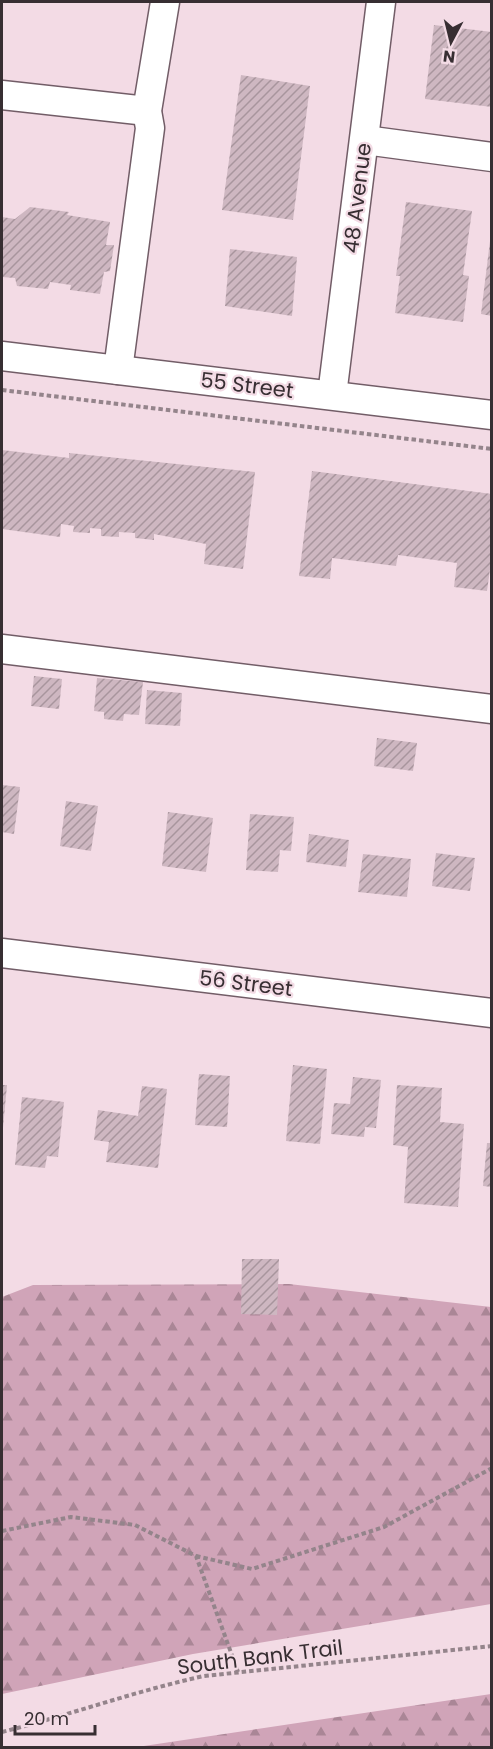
<svg xmlns="http://www.w3.org/2000/svg" width="493" height="1749" viewBox="0 0 493 1749" font-family="Poppins,sans-serif">
  <defs>
    <pattern id="forest-firs" width="22" height="20" patternUnits="userSpaceOnUse" patternTransform="scale(1.5)"><rect width="22" height="20" fill="#d0a4b8"/><path d="M5 1l3.5 6h-7zM16 11l3.5 6h-7z" fill="#aa8696"/></pattern>
    <pattern id="building-hatch" width="6" height="6" patternUnits="userSpaceOnUse" patternTransform="scale(1.5)"><rect width="6" height="6" fill="#ceb7c1"/><path d="M-1 1l2-2M0 6l6-6M5 7l2-2" fill="none" stroke="#a8959d"/></pattern>
  </defs>
  <rect width="100%" height="100%" fill="#f3dbe5"/>
  <!-- forest -->
  <g fill="url(#forest-firs)">
    <path d="M 289,1284 L 491,1307 L 491,1604 L 193,1654 L 2,1694 L 2,1297 L 33,1285 Z"/>
    <path d="M 491,1694 L 491,1747 L 137,1747 Z"/>
  </g>
  <!-- building -->
  <g fill="url(#building-hatch)">
    <path d="M 434,25 L 492,32 L 492,107 L 425,99 Z"/>
    <path d="M 241,75 L 310,86 L 293,220 L 222,210 Z"/>
    <path d="M 406,202 L 472,211 L 463,275 L 469,276 L 463,322 L 395,313 L 400,276 L 396,276 Z"/>
    <path d="M 30,207 L 69,212 L 67,215 L 110,222 L 106,245 L 114,245 L 110,271 L 104,272 L 100,294 L 70,290 L 71,285 L 50,282 L 48,289 L 17,286 L 15,278 L 2,277 L 2,217 L 15,219 Z"/>
    <path d="M 490,241 L 492,241 L 492,316 L 481,314 Z"/>
    <path d="M 230,249 L 297,257 L 292,316 L 225,306 Z"/>
    <path d="M 2,450 L 69,458 L 69,453 L 255,472 L 243,569 L 204,564 L 206,544 L 154,534 L 154,540 L 135,538 L 135,533 L 119,532 L 119,537 L 101,536 L 101,529 L 90,528 L 90,533 L 73,532 L 74,526 L 61,524 L 60,537 L 2,529 Z"/>
    <path d="M 312,471 L 492,494 L 492,555 L 487,591 L 454,587 L 457,563 L 398,555 L 396,566 L 332,558 L 330,579 L 299,576 Z"/>
    <path d="M 34,676 L 62,679 L 59,709 L 31,706 Z"/>
    <path d="M 97,678 L 143,682 L 139,715 L 124,714 L 123,721 L 104,719 L 104,712 L 94,711 Z"/>
    <path d="M 147,690 L 182,693 L 180,726 L 145,724 Z"/>
    <path d="M 377,738 L 417,743 L 413,771 L 374,766 Z"/>
    <path d="M 2,785 L 20,787 L 14,834 L 2,832 Z"/>
    <path d="M 66,801 L 98,806 L 91,851 L 60,846 Z"/>
    <path d="M 168,812 L 213,818 L 206,872 L 162,866 Z"/>
    <path d="M 250,814 L 294,817 L 291,851 L 280,850 L 278,872 L 246,870 Z"/>
    <path d="M 309,834 L 349,840 L 346,867 L 306,862 Z"/>
    <path d="M 436,853 L 475,858 L 470,891 L 432,886 Z"/>
    <path d="M 363,854 L 411,859 L 407,897 L 358,892 Z"/>
    <path d="M 293,1065 L 327,1069 L 320,1144 L 286,1141 Z"/>
    <path d="M 199,1074 L 230,1076 L 227,1127 L 195,1125 Z"/>
    <path d="M 353,1077 L 381,1080 L 376,1128 L 365,1127 L 364,1137 L 331,1134 L 334,1103 L 350,1104 Z"/>
    <path d="M 2,1085 L 7,1085 L 3,1128 L 2,1128 Z"/>
    <path d="M 397,1085 L 442,1088 L 440,1122 L 464,1124 L 458,1207 L 404,1203 L 408,1147 L 393,1145 Z"/>
    <path d="M 142,1086 L 167,1089 L 158,1168 L 106,1162 L 109,1142 L 94,1140 L 98,1110 L 138,1116 Z"/>
    <path d="M 22,1097 L 64,1102 L 58,1157 L 47,1156 L 45,1168 L 15,1165 Z"/>
    <path d="M 487,1143 L 492,1143 L 492,1187 L 483,1186 Z"/>
    <path d="M 242,1259 L 279,1259 L 277,1315 L 241,1314 Z"/>
  </g>
  <g fill="none" stroke-linecap="round" stroke-linejoin="round">
    <defs>
      <g id="minor">
        <path d="M 2,95 L 147,111"/>
        <path d="M 365,140 L 492,157"/>
        <path d="M 2,356 L 492,415"/>
        <path d="M 118,370 L 150,128 L 147,111 L 165,2"/>
        <path d="M 332,395 L 381,2"/>
        <path d="M 2,649 L 492,709"/>
        <path d="M 2,953 L 492,1013"/>
      </g>
    </defs>
    <!-- minor casing -->
    <use href="#minor" stroke="#725d67" stroke-width="31"/>
    <!-- path -->
    <g stroke="#94848b" stroke-width="4" stroke-dasharray="4.5 3" stroke-linecap="butt">
      <path d="M 2,390 L 492,449"/>
      <path d="M 2,1531 L 71,1517 L 135,1525 L 196,1556 L 238,1672"/>
      <path d="M 196,1556 L 252,1569 L 384,1527 L 492,1468"/>
      <path d="M 2,1732 C 70,1715 135,1691 204,1676 L 492,1646"/>
    </g>
    <!-- minor -->
    <use href="#minor" stroke="#fff" stroke-width="28"/>
  </g>
  <g text-anchor="middle" dominant-baseline="central" stroke-width="4.5" stroke-linejoin="round" paint-order="stroke">
    <!-- street labels -->
    <g font-size="21" fill="#372e32" stroke="#f3dbe5">
      <text transform="translate(357 198) rotate(-83)">48 Avenue</text>
      <text transform="translate(247 385) rotate(7)">55 Street</text>
      <text transform="translate(246 983) rotate(7)">56 Street</text>
      <text transform="translate(260 1657) rotate(-7)">South Bank Trail</text>
    </g>
  </g>
  <!-- border -->
  <rect width="493" height="1749" fill="none" stroke="#372e32" stroke-width="6"/>
  <!-- north arrow -->
  <g transform="translate(451 42) rotate(187)" stroke="#f3dbe5" stroke-width="4.5" paint-order="stroke">
  <path d="M0-4.5L10 22L0 15L-10 22Z" fill="#372e32"/>
  <text y="-9" font-size="16" font-weight="bold" text-anchor="middle" fill="#372e32">N</text>
  </g>
  <!-- scale -->
  <path d="M15 1725v9h80v-9" fill="none" stroke="#372e32" stroke-width="3"/>
  <text x="24" y="1725" font-size="18" fill="#372e32" stroke="#f3dbe5" stroke-width="4.5" paint-order="stroke">20 m</text>
</svg>
